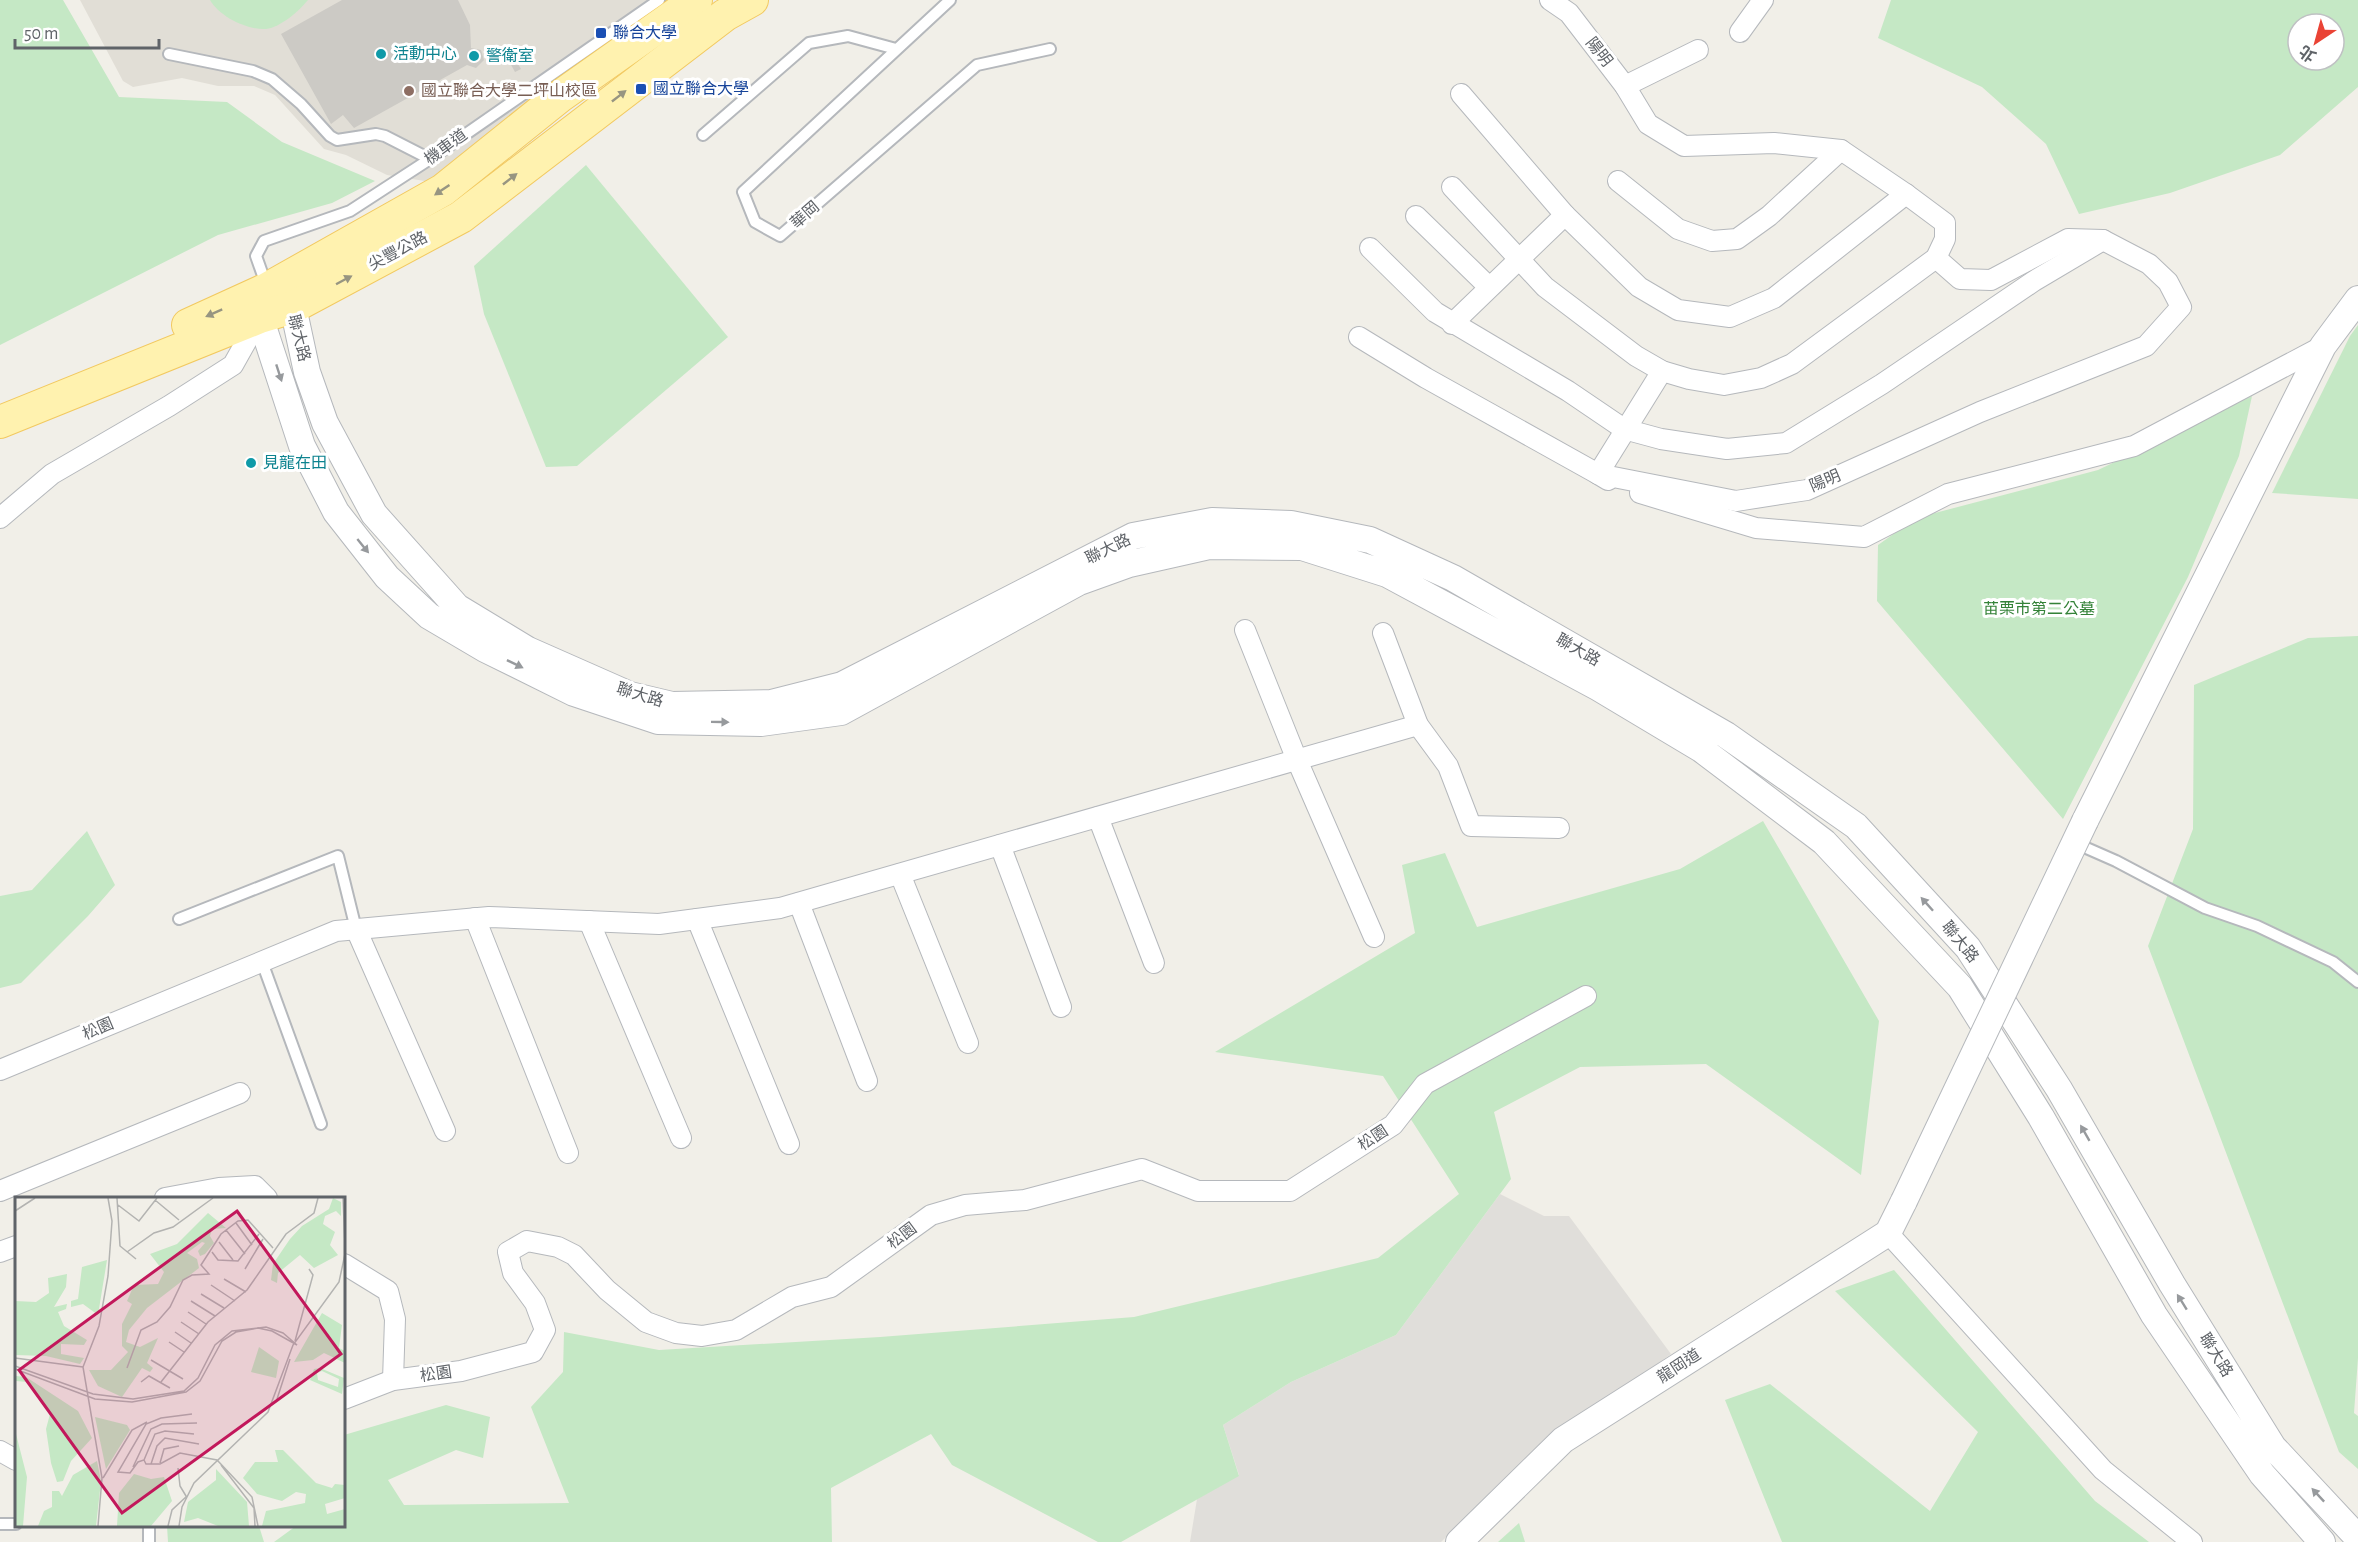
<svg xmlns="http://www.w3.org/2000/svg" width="2358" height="1542" viewBox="0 0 2358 1542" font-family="'Alegreya Sans','Noto Sans TC',sans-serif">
  <rect width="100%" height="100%" fill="#f1efe8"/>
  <!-- industrial -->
  <path fill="#e0deda" d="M 1500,1194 L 1544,1216 L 1569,1216 L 1671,1354 L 1525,1460 L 1441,1542 L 1190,1542 L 1197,1499 L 1239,1475 L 1223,1425 L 1291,1382 L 1396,1335 Z"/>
  <!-- education -->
  <path fill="#e1ded6" d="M 80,0 L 670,0 L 431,182 L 387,175 L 346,155 L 324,149 L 275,95 L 254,86 L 218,86 L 182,78 L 133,87 L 123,81 Z"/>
  <!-- green -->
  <g fill="#c5e8c5" fill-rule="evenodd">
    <path d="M 0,0 L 63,0 L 119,97 L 227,102 L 282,142 L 375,181 L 332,203 L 218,235 L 0,345 Z"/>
    <path d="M 210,0 L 308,0 C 299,11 281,27 266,29 C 246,30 219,16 210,0 Z"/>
    <path d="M 1891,0 L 2358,0 L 2358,87 L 2280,155 L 2170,193 L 2079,214 L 2046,144 L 1982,87 L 1878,38 ZM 2298,24 L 2334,24 L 2334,60 L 2298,60 Z"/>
    <path d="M 586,165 L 728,337 L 577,466 L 546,467 L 484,314 L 474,266 Z"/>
    <path d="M 2358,325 L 2358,499 L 2272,493 L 2350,336 Z"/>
    <path d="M 2252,396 L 2239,456 L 2188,577 L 2063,819 L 1877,601 L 1878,545 L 1916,518 L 2098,470 Z"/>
    <path d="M 2358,636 L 2358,1358 L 2354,1413 L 2358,1416 L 2358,1469 L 2339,1452 L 2148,946 L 2193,829 L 2194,685 L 2308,638 Z"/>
    <path d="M 1763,821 L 1879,1021 L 1861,1175 L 1706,1064 L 1580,1067 L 1494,1112 L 1511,1179 L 1396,1335 L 1291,1382 L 1223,1425 L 1239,1476 L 1121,1542 L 1098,1542 L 952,1465 L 931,1434 L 831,1488 L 832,1542 L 274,1542 L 296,1526 L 344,1526 L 344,1435 L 446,1405 L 490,1417 L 483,1458 L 456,1450 L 388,1480 L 404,1505 L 569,1503 L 531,1407 L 563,1372 L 564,1332 L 659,1350 L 880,1337 L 1134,1317 L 1378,1258 L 1459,1194 L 1383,1076 L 1215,1052 L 1415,933 L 1402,865 L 1445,853 L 1477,927 L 1680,869 Z"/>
    <path d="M 87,831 L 115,885 L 88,916 L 21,983 L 0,988 L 0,896 L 32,890 Z"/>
    <path d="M 1894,1270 L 2095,1501 L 2149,1542 L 1782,1542 L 1725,1400 L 1770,1384 L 1930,1511 L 1978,1432 L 1835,1291 Z"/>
    <path d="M 1519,1523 L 1525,1542 L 1498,1542 Z"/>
    <path d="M 167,1526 L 259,1526 L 264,1542 L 168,1542 Z"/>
  </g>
  <!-- building -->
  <g fill="#cccac5">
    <path d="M 342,0 L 458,0 L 470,25 L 471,48 L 481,50 L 484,60 L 476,68 L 467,65 L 354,128 L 343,115 L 331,124 L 281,34 Z"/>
    <path d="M 509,49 L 521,69 L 515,72 L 504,52 Z"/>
  </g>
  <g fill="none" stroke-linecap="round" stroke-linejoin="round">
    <defs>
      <g id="service">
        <path d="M 950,0 L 743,192 L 755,222 L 780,236 L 977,65 L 1050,49"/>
        <path d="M 169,54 L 253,71 L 272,79 L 301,104 L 330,136 L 337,140 L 376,134 L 385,136 L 430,159"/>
        <path d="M 703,135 L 809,43 L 848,36 L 896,49"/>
        <path d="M 267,287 L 256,256 L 264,241 L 350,211 L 430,159 L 659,0"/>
        <path d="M 2075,843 L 2116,861 L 2205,908 L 2257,926 L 2333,962 L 2358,982"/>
        <path d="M 179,919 L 338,856 L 356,929"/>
        <path d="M 262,962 L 321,1124"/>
        <path d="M 0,1524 L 16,1524"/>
        <path d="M 149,1526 L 149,1542"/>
      </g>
      <g id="minor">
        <path d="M 1740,32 L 1763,0"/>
        <path d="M 1625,86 L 1698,50"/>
        <path d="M 1461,94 L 1565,215 L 1639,287 L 1678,310 L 1730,317 L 1774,298 L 1906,194"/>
        <path d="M 1618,181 L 1678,229 L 1712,241 L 1737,239 L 1769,216 L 1841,150"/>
        <path d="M 1452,187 L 1545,287 L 1636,356 L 1662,371 L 1689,379 L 1724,385 L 1761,378 L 1792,364 L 1936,258 L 1945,239 L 1945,223 L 1906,194 L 1841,150 L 1774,143 L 1684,146 L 1648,124 L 1625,86 L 1569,13 L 1550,0"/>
        <path d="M 1416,216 L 1489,287"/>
        <path d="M 1370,248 L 1435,312 L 1568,391 L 1624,429 L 1661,439 L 1727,449 L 1786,443 L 1882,384 L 2034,281 L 2103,240"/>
        <path d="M 1452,324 L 1565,215"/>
        <path d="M 1359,337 L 1426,378 L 1598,474 L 1736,501 L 1807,490 L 1980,412 L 2146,346 L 2181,307 L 2168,282 L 2149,264 L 2103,240 L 2068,239 L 1991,280 L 1960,279 L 1936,258"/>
        <path d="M 1608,480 L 1598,474 L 1662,371"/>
        <path d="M 1640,493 L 1756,528 L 1864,537 L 1948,494 L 2134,446 L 2323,346"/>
        <path d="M 0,518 L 52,474 L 169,406 L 233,365 L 260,317"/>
        <path d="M 1245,630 L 1297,760 L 1374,937"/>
        <path d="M 1383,633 L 1418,725 L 1448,766 L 1471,826 L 1559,828"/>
        <path d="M 1098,817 L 1154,963"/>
        <path d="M 1000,845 L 1061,1007"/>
        <path d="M 900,874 L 968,1043"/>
        <path d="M 799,903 L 867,1081"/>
        <path d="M 475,918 L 568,1153"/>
        <path d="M 697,919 L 789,1144"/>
        <path d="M 589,921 L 681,1138"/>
        <path d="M 356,929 L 445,1131"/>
        <path d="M 0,1070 L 336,931 L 489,917 L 659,924 L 780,908 L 1418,725"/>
        <path d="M 0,1191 L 240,1093"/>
        <path d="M 165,1198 L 219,1188 L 255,1186 L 267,1198"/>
        <path d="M 1888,1233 L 2103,1470 L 2192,1542"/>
        <path d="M 0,1252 L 16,1246"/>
        <path d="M 344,1264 L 388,1291 L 395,1319 L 393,1380"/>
        <path d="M 344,1399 L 393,1380 L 461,1371 L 533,1352 L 545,1330 L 535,1303 L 513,1273 L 508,1252 L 527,1241 L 558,1247 L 574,1255 L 607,1290 L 646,1322 L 676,1333 L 702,1336 L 736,1330 L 792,1297 L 831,1287 L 931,1215 L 965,1205 L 1025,1200 L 1142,1169 L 1198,1191 L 1290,1191 L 1393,1125 L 1425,1084 L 1586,996"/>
        <path d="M 0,1451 L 16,1460"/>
      </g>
      <g id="tertiary">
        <path d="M 2085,821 L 2323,346 L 2358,299"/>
        <path d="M 1459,1542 L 1563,1440 L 1888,1233 L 1904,1201"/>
        <path d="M 2322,1542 L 2262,1474 L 2154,1315 L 2041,1117 L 1960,987 L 1824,842 L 1701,749 L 1599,688 L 1387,574 L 1302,547 L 1209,546 L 1129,564 L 1079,582 L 841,712 L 761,723 L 658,721 L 574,693 L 485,649 L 429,616 L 387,577 L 336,512 L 302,446 L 260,317 L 267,289 L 293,307 L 307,372 L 325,423 L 374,514 L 457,607 L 528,650 L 630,695 L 672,705 L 771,703 L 842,685 L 1133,536 L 1212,521 L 1291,524 L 1370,540 L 1453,578 L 1726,735 L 1856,826 L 1968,948 L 2059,1089 L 2172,1284 L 2273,1447 L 2358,1538"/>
      </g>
      <g id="primary">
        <path d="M 188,325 L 267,289 L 443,190 L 559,97 L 696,0"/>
        <path d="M 0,422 L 260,317 L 293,307 L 461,217 L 725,15 L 752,0"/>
      </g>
    </defs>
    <!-- service casing -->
    <use href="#service" stroke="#b5b8bc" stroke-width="14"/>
    <!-- minor casing -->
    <use href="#minor" stroke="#b5b8bc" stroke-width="22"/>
    <!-- tertiary casing -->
    <use href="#tertiary" stroke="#b5b8bc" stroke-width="28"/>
    <!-- primary casing -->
    <use href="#primary" stroke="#f2c960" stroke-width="34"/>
    <!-- service -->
    <use href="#service" stroke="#fff" stroke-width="10"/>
    <!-- minor -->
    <use href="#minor" stroke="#fff" stroke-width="20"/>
    <!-- tertiary -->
    <use href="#tertiary" stroke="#fff" stroke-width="26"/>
    <!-- primary -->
    <use href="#primary" stroke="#fff2af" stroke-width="32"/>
    <defs>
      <path id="tertiary-bridge" d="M 1904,1201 L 2085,821"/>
    </defs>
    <!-- tertiary-bridge casing -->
    <use href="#tertiary-bridge" stroke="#b5b8bc" stroke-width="28" stroke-linecap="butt"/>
    <!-- tertiary-bridge -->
    <use href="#tertiary-bridge" stroke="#fff" stroke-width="26"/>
  </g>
  <!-- one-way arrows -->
  <defs><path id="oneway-solid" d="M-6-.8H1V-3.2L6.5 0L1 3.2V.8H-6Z" transform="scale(1.5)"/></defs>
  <g fill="#979581">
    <use href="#oneway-solid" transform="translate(619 96) rotate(-38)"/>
    <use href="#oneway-solid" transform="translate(510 179) rotate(-38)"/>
    <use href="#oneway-solid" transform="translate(442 190) rotate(146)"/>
    <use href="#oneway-solid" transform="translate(344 280) rotate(-28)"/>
    <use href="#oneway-solid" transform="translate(214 313) rotate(156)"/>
  </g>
  <g fill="#979a9d">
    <use href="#oneway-solid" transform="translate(279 373) rotate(72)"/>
    <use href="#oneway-solid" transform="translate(363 546) rotate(51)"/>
    <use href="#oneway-solid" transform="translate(515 664) rotate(26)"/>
    <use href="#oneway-solid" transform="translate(720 722) rotate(1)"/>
    <use href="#oneway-solid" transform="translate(1927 904) rotate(-132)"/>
    <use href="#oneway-solid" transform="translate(2085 1133) rotate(-120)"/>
    <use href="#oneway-solid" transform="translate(2182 1302) rotate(-122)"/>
    <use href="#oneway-solid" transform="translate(2318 1495) rotate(-133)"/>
  </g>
  <!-- markers -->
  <g fill="#1a4fb4" stroke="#fff" stroke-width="2">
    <rect x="595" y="27" width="12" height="12" rx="3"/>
    <rect x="635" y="83" width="12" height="12" rx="3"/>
  </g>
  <g fill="#0f9aa8" stroke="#fff" stroke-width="2">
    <circle cx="381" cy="54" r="6"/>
    <circle cx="474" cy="56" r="6"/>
    <circle cx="251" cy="463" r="6"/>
  </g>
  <circle fill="#8d6e63" stroke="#fff" stroke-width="2" cx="409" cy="91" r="6"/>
  <g text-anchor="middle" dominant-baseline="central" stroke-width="6" stroke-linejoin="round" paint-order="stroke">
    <!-- transit labels -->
    <g font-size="16" fill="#164399" stroke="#fff" text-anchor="start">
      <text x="613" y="33">聯合大學</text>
      <text x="653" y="89">國立聯合大學</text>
    </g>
    <!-- street labels -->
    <g font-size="16" fill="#5f6368" stroke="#fff">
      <text transform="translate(1599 52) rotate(52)">陽明</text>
      <text transform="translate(446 147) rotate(-36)">機車道</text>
      <text transform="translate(805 215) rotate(-41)">華岡</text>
      <text transform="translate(398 251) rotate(-28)">尖豐公路</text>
      <text transform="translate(299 338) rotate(76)">聯大路</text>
      <text transform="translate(1825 481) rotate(-23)">陽明</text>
      <text transform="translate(1108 549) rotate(-26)">聯大路</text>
      <text transform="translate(1578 650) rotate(30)">聯大路</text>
      <text transform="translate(640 695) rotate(17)">聯大路</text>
      <text transform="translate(1960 942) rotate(51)">聯大路</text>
      <text transform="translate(98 1029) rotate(-23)">松園</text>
      <text transform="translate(1373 1138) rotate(-33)">松園</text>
      <text transform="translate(902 1236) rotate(-37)">松園</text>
      <text transform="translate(2216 1355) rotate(58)">聯大路</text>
      <text transform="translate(1679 1366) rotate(-33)">龍岡道</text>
      <text transform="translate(436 1374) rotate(-8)">松園</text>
    </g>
    <!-- culture labels -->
    <g font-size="16" fill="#0d838f" stroke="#fff" text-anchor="start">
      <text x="393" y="54">活動中心</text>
      <text x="486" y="56">警衛室</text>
      <text x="263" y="463">見龍在田</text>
    </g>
    <!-- education labels -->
    <g font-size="16" fill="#785e54" stroke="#fff" text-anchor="start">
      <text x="421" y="91">國立聯合大學二坪山校區</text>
    </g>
    <!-- park labels -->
    <g font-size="16" fill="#348238" stroke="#fff">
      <text x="2039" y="609">苗栗市第二公墓</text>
    </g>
  </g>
  <!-- overview -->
  <g transform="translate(15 1197)">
    <rect width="330" height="330" fill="#f1efe8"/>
    <path d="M 318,1 L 326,5 L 326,19 L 321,14 L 310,19 L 308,27 L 320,35 L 315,48 L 323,58 L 299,71 L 285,58 L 263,76 L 262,86 L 256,83 L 258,67 L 275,42 L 287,29 L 314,12 ZM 193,16 L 211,31 L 197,32 L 195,39 L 199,46 L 190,57 L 185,59 L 183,54 L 190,46 L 187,45 L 172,56 L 182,62 L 184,71 L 132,111 L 114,133 L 111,145 L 125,150 L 143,141 L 132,166 L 138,171 L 135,175 L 127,171 L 107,200 L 83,189 L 74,173 L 96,173 L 113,155 L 107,149 L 107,127 L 117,107 L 112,104 L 119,88 L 143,87 L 149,75 L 135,57 L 162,47 ZM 92,63 L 83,118 L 68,107 L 56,110 L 56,104 L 63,102 L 67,70 ZM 52,77 L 51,90 L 39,110 L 52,107 L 51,112 L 43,115 L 49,129 L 72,143 L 69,148 L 46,147 L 46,157 L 69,161 L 65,167 L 31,159 L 0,158 L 0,104 L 21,105 L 34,96 L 33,81 ZM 307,116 L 327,128 L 324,151 L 330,154 L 330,166 L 309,156 L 298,163 L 279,165 ZM 244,150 L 264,164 L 261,181 L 236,175 ZM 305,171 L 329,181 L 327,197 L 295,183 L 299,172 ZM 307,174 L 324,182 L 323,190 L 303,183 L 302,176 ZM 1,179 L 11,180 L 63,214 L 77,241 L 56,264 L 48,284 L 42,285 L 36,266 L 31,232 L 35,217 L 13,185 L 1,184 ZM 80,220 L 112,228 L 115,233 L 91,272 ZM 0,233 L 12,280 L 8,329 L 0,329 ZM 260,253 L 268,253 L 301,286 L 317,291 L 320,287 L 330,288 L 330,301 L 310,307 L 312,317 L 330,312 L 330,329 L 247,329 L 251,314 L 290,306 L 291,297 L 281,295 L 267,304 L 242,297 L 228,281 L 240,265 L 263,265 ZM 82,264 L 86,284 L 81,329 L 23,329 L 29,314 L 37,310 L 37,294 L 44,294 L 47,299 L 58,278 ZM 201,272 L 232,305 L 234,329 L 203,329 L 183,321 L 169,325 L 173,305 L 201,283 ZM 119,277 L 136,282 L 149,280 L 157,304 L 136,329 L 102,329 L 104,296 Z" fill="#c5e8c5" fill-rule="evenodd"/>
    <path fill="none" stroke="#b3b3b1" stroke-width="1.5" d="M 102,1 L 105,49 L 121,62M 328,1 L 330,48M 140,3 L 164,23M 103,8 L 124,24 L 142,1M 0,14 L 20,1M 221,26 L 237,48M 211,33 L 230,57M 204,45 L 218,63M 112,55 L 139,36 L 158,30 L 198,1M 197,55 L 203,63 L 223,64 L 244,37M 230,72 L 248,42M 209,82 L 231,95M 196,88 L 220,104M 186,97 L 209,111M 176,104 L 200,119M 173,115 L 191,127M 166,125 L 184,137M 160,135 L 176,146M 280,144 L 298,78 L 294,72M 154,145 L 169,155M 0,161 L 68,170M 136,163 L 168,182M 0,169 L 78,197 L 118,202 L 169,194 L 183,181 L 200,148 L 217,134 L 251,130 L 268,136 L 282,148 L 257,134 L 243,131 L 221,135 L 207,144 L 185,184 L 171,195 L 117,205 L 80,202 L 0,172M 112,171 L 126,133 L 142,125 L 155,110 L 168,83 L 177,78 L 194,77 L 186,68 L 206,37 L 223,24 L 233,23 L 258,51M 126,185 L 134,179 L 155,191M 146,185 L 193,125 L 232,93 L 271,37 L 299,16 L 303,1M 262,202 L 275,162M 177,217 L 146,221 L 131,227 L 103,275 L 115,276 L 123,265 L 129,263 L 140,237 L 150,234 L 179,237M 129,263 L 131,267 L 145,267 L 165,256 L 202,263 L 237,300 L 243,329M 145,266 L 149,252 L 164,249M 136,267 L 142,249 L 150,241 L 184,247M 206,268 L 239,311 L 240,329M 118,270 L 136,232 L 147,227 L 182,226M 163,271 L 165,289 L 171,299M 88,281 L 117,233 L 132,225M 83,329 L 87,281 L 68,170 L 84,129 L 93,79 L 97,24 L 93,1M 153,329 L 157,313 L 172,299M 164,329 L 167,310 L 179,286 L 253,215 L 278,148 L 324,85 L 330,57"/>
    <path fill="#c2185b" fill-opacity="0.15" stroke="#c2185b" stroke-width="3" d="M 222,14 L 326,157 L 107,316 L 4,173 Z"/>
    <rect width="330" height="330" fill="none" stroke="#5f6368" stroke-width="3"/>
  </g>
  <!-- north arrow -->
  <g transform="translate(2316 42) rotate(216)"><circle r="28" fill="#ffffff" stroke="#bfc1c3" stroke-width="1.5"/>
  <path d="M0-4.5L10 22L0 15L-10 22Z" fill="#ea4335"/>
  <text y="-9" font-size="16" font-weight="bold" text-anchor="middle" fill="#5f6368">北</text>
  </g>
  <!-- scale -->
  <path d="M15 39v9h144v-9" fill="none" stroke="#5f6368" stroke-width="3"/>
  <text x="24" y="39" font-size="18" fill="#5f6368" stroke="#ffffff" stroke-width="4.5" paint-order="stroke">50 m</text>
</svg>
